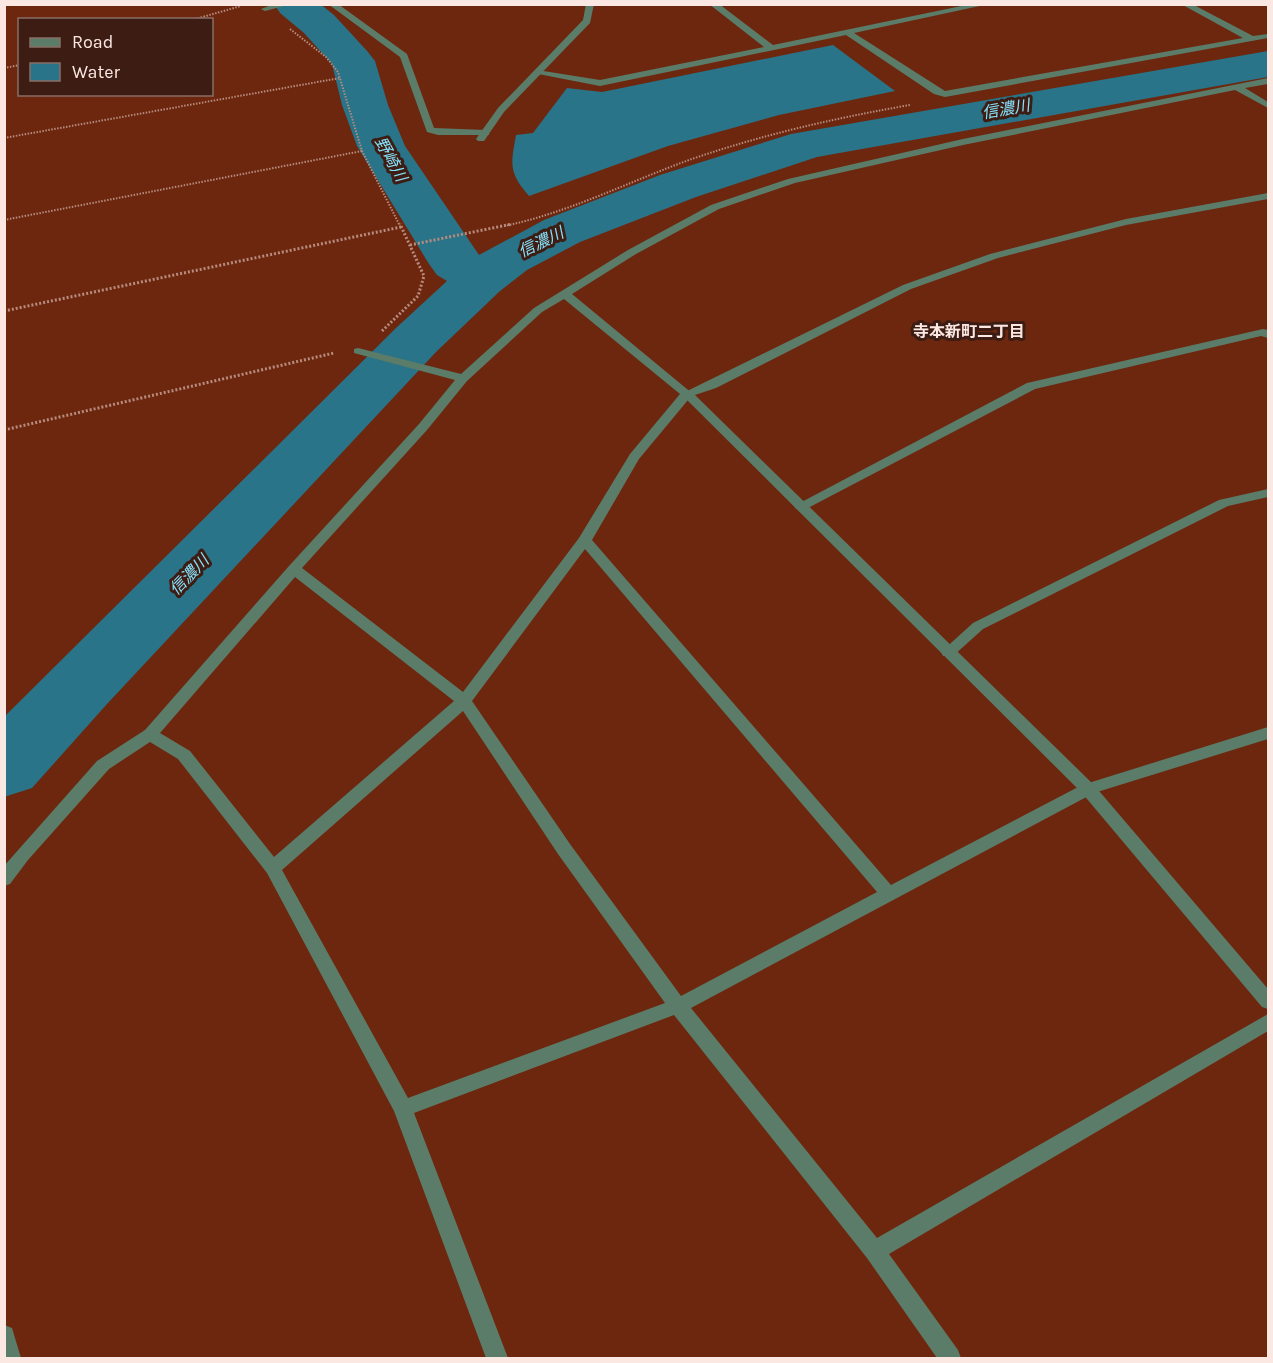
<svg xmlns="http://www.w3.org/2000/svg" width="1273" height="1363" viewBox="0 0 1273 1363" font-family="Karla,'Noto Sans JP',sans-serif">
  <rect width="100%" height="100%" fill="#6d270f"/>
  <!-- water -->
  <path fill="#297488" d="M 833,45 L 895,91 L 779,115 L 668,146 L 529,196 C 508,172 511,164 516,135 L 533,133 L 567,88 L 602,92 Z"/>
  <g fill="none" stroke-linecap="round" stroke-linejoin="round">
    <!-- river -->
    <path fill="#297488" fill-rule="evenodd" d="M 274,4 L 320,4 L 334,15 L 368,52 L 375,61 L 388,105 L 405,146 L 479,255 L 544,220 L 660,175 L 791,134 L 1268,51 L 1268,77 L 817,157 L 696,197 L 580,242 L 527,270 L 500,291 L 436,352 L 107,704 L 32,788 L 4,797 L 4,717 L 396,328 L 447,281 L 437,275 L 429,264 L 357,146 L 342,105 L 332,64 L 304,33 L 280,13 Z"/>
    <!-- path-far1 -->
    <g stroke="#b78b7d" stroke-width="2" stroke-dasharray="1.5 1.5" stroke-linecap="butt">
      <path d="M 192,20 L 241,6"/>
      <path d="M 290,29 L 326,57 L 338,72 L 362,151 L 400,226"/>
      <path d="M 4,68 L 20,65"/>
      <path d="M 4,138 L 340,78"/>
      <path d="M 4,220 L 362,151"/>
      <path d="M 504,226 C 568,213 628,182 689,160 C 761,135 835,118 910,105"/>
    </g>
    <!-- path -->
    <g stroke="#b78b7d" stroke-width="3" stroke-dasharray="2 2" stroke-linecap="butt">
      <path d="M 410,245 L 512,224"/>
      <path d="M 4,311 L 401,227"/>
      <path d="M 382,331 L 418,296 L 424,276 L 400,224"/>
      <path d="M 4,430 L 334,353"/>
    </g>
    <!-- minor -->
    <g fill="#5b7c68" fill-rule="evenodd">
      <path d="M 274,4 L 292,4 L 265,11 L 261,9 Z"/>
      <path d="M 328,4 L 338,4 L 407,54 L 434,128 L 486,130 L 489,131 L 489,135 L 438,135 L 427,132 L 400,57 Z"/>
      <path d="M 709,4 L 719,4 L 773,45 L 971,4 L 989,4 L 854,33 L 945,91 L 1243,38 L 1181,4 L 1192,4 L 1253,36 L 1268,34 L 1268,38 L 945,97 L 934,94 L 846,35 L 600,86 L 533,73 L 537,70 L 600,80 L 764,47 Z"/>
      <path d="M 1268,78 L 1268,84 L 1245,88 L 1268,102 L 1268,108 L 1235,90 L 963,145 L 795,183 L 719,209 L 636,254 L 572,294 L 693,394 L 639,459 L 592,540 L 891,885 L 1082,785 L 1268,727 L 1268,739 L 1094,793 L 691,1008 L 877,1238 L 1268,1014 L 1268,1031 L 889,1254 L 958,1350 L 961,1358 L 937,1358 L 867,1258 L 674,1015 L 414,1113 L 508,1358 L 486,1358 L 394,1111 L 267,873 L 178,759 L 150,742 L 109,769 L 28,860 L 10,884 L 4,886 L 4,866 L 97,761 L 145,730 L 289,566 L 419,424 L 455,380 L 354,353 L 354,349 L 358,348 L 461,374 L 534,308 L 628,250 L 711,205 L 788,179 L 963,139 ZM 564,299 L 680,394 L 630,454 L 579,538 L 463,692 L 302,568 L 427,430 L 467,381 L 542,312 ZM 585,549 L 877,892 L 681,996 L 570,844 L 472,701 ZM 295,577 L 454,701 L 274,857 L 190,751 L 160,733 ZM 463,711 L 558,854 L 665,1003 L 408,1098 L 282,870 Z"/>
      <path d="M 1263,329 L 1268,330 L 1268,338 L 1261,336 L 1035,389 L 806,509 L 796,509 L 794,506 L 1027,383 Z"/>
      <path d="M 1268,489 L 1268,497 L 1228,506 L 983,629 L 953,656 L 943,656 L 941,652 L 973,623 L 1219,500 Z"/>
      <path d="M 4,1325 L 12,1328 L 21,1358 L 4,1358 Z"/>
    </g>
    <!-- tertiary -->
    <g fill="#5b7c68" fill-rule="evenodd">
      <path d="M 586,4 L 594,4 L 590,23 L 504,112 L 484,141 L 478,141 L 476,139 L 498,108 L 583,20 Z"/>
      <path d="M 1268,193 L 1268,199 L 1126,225 L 998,258 L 911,289 L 716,388 L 695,395 L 1094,785 L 1268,989 L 1268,1009 L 1262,1007 L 1082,793 L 681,394 L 903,285 L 990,254 L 1126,219 Z"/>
    </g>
  </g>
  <g text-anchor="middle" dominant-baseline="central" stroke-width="6" stroke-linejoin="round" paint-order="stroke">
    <!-- far-water labels -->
    <g font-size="16" font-style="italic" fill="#86e3fe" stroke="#3d1d13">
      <text transform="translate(1006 109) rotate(-10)">信濃川</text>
      <text transform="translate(391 159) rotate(61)">野崎川</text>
      <text transform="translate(541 242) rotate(-26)">信濃川</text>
      <text transform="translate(189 575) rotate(-46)">信濃川</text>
    </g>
    <!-- far-neighbourhood labels -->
    <g font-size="16" font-weight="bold" fill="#fbe8e3" stroke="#3d1d13">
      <text x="969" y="331">寺本新町二丁目</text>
    </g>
  </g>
  <!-- border -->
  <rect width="1273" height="1363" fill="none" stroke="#fbe8e3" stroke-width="12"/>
  <!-- legend -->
  <rect x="18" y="18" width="195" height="78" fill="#3d1d13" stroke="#896e66" stroke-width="1.5"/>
  <rect x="30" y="38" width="30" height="9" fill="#5b7c68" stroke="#896e66" stroke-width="1.5"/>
  <text x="72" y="48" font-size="18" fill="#fbe8e3">Road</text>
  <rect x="30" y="63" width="30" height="18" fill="#297488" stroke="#896e66" stroke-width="1.5"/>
  <text x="72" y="78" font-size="18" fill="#fbe8e3">Water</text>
</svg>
